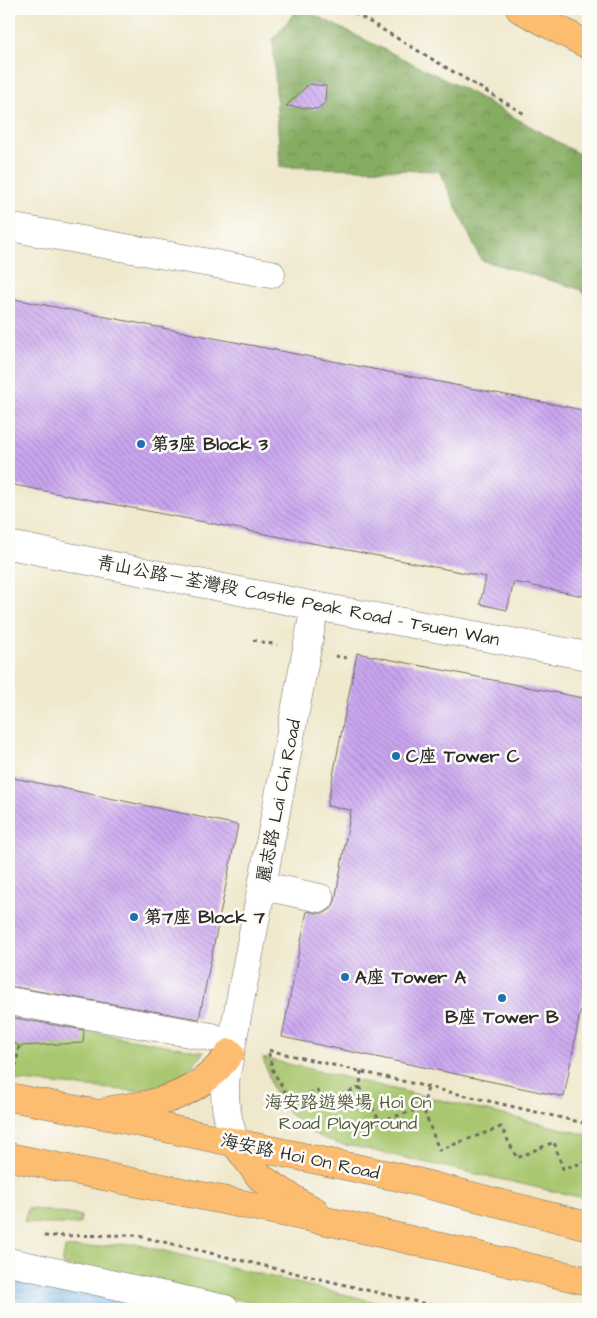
<svg xmlns="http://www.w3.org/2000/svg" width="597" height="1318" viewBox="0 0 597 1318" font-family="'Architects Daughter','LXGW WenKai TC',sans-serif">
  <defs>
    <pattern id="forest-crowns" width="20" height="18" patternUnits="userSpaceOnUse" patternTransform="scale(1.25)"><rect width="20" height="18" fill="#86ac62"/><path d="M2 6a3 3 0 1 1 6 0M12 15a3 3 0 1 1 6 0" fill="none" stroke="#6e8c51"/></pattern>
    <pattern id="water-rules" width="6" height="5" patternUnits="userSpaceOnUse" patternTransform="scale(1.25)"><rect width="6" height="5" fill="#73b3e7"/><path d="M0 2.5h6" fill="none" stroke="#5f92bb"/></pattern>
    <pattern id="building-back-hatch" width="6" height="6" patternUnits="userSpaceOnUse" patternTransform="scale(1.25)"><rect width="6" height="6" fill="#caa6f0"/><path d="M-1 5l2 2M0 0l6 6M5-1l2 2" fill="none" stroke="#a487c3"/></pattern>
  </defs>
  <rect width="100%" height="100%" fill="#fdfcf7"/>
  <filter id="ink" filterUnits="userSpaceOnUse"><feTurbulence type="fractalNoise" baseFrequency=".02" numOctaves="2"/><feDisplacementMap in="SourceGraphic" scale="10" xChannelSelector="R" yChannelSelector="G"/><feConvolveMatrix kernelMatrix="1 2 1 2 8 2 1 2 1" color-interpolation-filters="sRGB"/></filter>
  <filter id="wash" filterUnits="userSpaceOnUse"><feTurbulence type="fractalNoise" baseFrequency=".0096" numOctaves="4" result="noise"/><feDisplacementMap in="SourceGraphic" scale="20" xChannelSelector="R" yChannelSelector="G"/><feGaussianBlur stdDeviation="1.12" result="paint"/><feColorMatrix in="noise" values="0 0 0 0 0 0 0 0 0 0 0 0 0 0 0 0 0 1.4 0 .05"/><feComposite in="paint" operator="in"/></filter>
  <g filter="url(#wash)">
    <rect width="100%" height="100%" fill="#efe8cc"/>
    <!-- green -->
    <g fill="#a9c76f" stroke="#6a794d">
      <path d="M 9,1017 L 204,1052 L 188,1071 L 168,1083 L 135,1091 L 9,1080 Z"/>
      <path d="M 263,1058 L 588,1135 L 588,1199 L 357,1147 L 338,1144 L 312,1133 L 290,1114 L 272,1087 Z"/>
      <path d="M 28,1208 L 81,1216 L 80,1224 L 41,1224 L 24,1222 Z"/>
      <path d="M 121,1244 L 135,1244 L 405,1309 L 286,1309 L 62,1265 L 65,1248 L 96,1247 Z"/>
    </g>
    <!-- forest -->
    <path fill="url(#forest-crowns)" stroke="#586c46" d="M 298,9 L 303,9 L 468,91 L 588,159 L 588,297 L 579,289 L 481,260 L 439,171 L 280,167 L 273,39 Z"/>
    <!-- water -->
    <path fill="url(#water-rules)" stroke="#4f6f89" d="M 12,1276 L 182,1309 L 9,1309 L 9,1281 Z"/>
    <g id="blocks">
      <!-- building -->
      <g fill="url(#building-back-hatch)">
        <path d="M 309,84 L 326,86 L 325,103 L 317,109 L 286,106 Z"/>
        <path d="M 9,298 L 588,411 L 588,597 L 514,582 L 507,610 L 480,604 L 486,577 L 9,484 Z"/>
        <path d="M 357,653 L 588,699 L 588,972 L 564,1097 L 282,1037 L 307,911 L 317,913 L 325,913 L 332,908 L 335,901 L 351,810 L 327,806 Z"/>
        <path d="M 9,777 L 238,825 L 199,1019 L 9,986 Z"/>
        <path d="M 9,1017 L 84,1030 L 83,1043 L 19,1046 L 9,1041 Z"/>
      </g>
    </g>
  </g>
  <g filter="url(#ink)">
    <use href="#blocks" fill-opacity="0" stroke="#706d63" stroke-width="1"/>
    <g fill="none" stroke-linecap="round" stroke-linejoin="round">
      <defs>
        <g id="minor">
          <path d="M 9,227 L 271,274"/>
          <path d="M 9,545 L 315,606 L 588,656"/>
          <path d="M 263,886 L 320,898"/>
          <path d="M 9,1001 L 212,1037"/>
          <path d="M 235,1143 C 227,1118 223,1100 226,1075 L 315,606"/>
          <path d="M 9,1262 L 225,1309"/>
        </g>
        <g id="major">
          <path d="M 9,1097 L 94,1113 L 398,1177 L 588,1226"/>
          <path d="M 108,1111 C 125,1107 145,1106 161,1101 C 189,1093 213,1077 230,1053"/>
          <path d="M 235,1143 L 261,1178 L 298,1202 L 315,1211"/>
          <path d="M 9,1157 L 341,1224 L 588,1281"/>
        </g>
        <path id="highway" d="M 520,9 L 588,45"/>
      </defs>
      <!-- minor casing -->
      <use href="#minor" stroke="#706d63" stroke-width="29"/>
      <!-- major casing -->
      <use href="#major" stroke="#706d63" stroke-width="29"/>
      <!-- highway casing -->
      <use href="#highway" stroke="#706d63" stroke-width="29"/>
      <!-- path -->
      <g stroke="#706d63" stroke-width="3" stroke-dasharray="4 4" stroke-linecap="butt">
        <path d="M 348,9 L 526,115"/>
        <path d="M 253,640 L 277,645"/>
        <path d="M 335,656 L 347,658"/>
        <path d="M 9,1053 L 17,1055"/>
        <path d="M 361,1071 L 360,1087 L 380,1121 L 423,1108 L 439,1150 L 501,1127 L 517,1158 L 554,1142 L 563,1169 L 588,1161"/>
        <path d="M 360,1087 L 326,1102 L 317,1091 L 290,1100 L 273,1071 L 268,1050 L 588,1124"/>
        <path d="M 423,1108 L 428,1087"/>
        <path d="M 9,1211 L 15,1209"/>
        <path d="M 44,1236 L 134,1235 L 447,1309"/>
      </g>
      <!-- minor -->
      <use href="#minor" stroke="#fff" stroke-width="28"/>
      <!-- major -->
      <use href="#major" stroke="#fcbd6f" stroke-width="28"/>
      <!-- highway -->
      <use href="#highway" stroke="#fcbd6f" stroke-width="28"/>
      <!-- path-bridge -->
      <path stroke="#706d63" stroke-width="3" stroke-dasharray="4 4" stroke-linecap="butt" d="M 9,1106 L 19,1046"/>
    </g>
  </g>
  <!-- markers -->
  <g fill="#1f6fb2" stroke="#fdfcf7" stroke-width="2">
    <circle cx="141" cy="444" r="5"/>
    <circle cx="396" cy="756" r="5"/>
    <circle cx="134" cy="917" r="5"/>
    <circle cx="345" cy="977" r="5"/>
    <circle cx="502" cy="998" r="5"/>
  </g>
  <g text-anchor="middle" dominant-baseline="central" stroke-width="5" stroke-linejoin="round" paint-order="stroke">
    <!-- poi labels -->
    <g font-size="18" font-weight="bold" fill="#2b2b2b" stroke="#fdfcf7" text-anchor="start">
      <text x="151" y="444">第3座 Block 3</text>
      <text x="406" y="756">C座 Tower C</text>
      <text x="144" y="917">第7座 Block 7</text>
      <text x="355" y="977">A座 Tower A</text>
      <text x="502" y="1017" text-anchor="middle">B座 Tower B</text>
    </g>
    <!-- street labels -->
    <g font-size="18" fill="#2b2b2b" stroke="#fdfcf7">
      <text transform="translate(298 601) rotate(11)">青山公路－荃灣段 Castle Peak Road – Tsuen Wan</text>
      <text transform="translate(279 801) rotate(-79)">麗志路 Lai Chi Road</text>
      <text transform="translate(300 1157) rotate(12)">海安路 Hoi On Road</text>
    </g>
    <!-- park labels -->
    <g font-size="18" fill="#515a3f" stroke="#fdfcf7">
      <text x="348" y="1102">海安路遊樂場 Hoi On<tspan x="348" dy="21">Road Playground</tspan></text>
    </g>
  </g>
  <!-- margin -->
  <rect width="597" height="1318" fill="none" stroke="#fdfcf7" stroke-width="30"/>
</svg>
